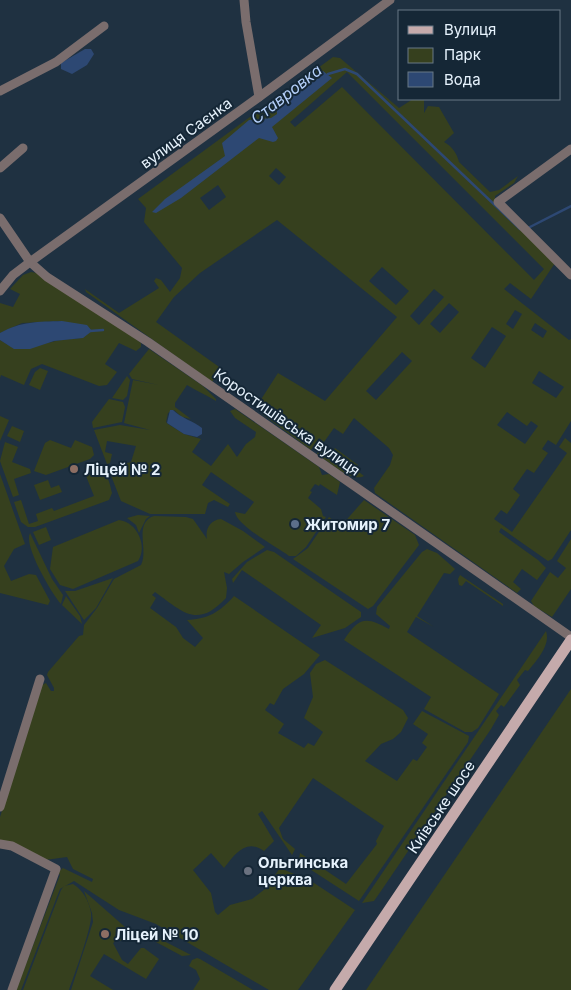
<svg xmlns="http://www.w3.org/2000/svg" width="571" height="990" viewBox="0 0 571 990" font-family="Inter,sans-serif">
  <rect width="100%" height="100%" fill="#1f3141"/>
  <!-- green -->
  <g fill="#36401e" fill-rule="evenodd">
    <path d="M 333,57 L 340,58 L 399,108 L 413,99 L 424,99 L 424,113 L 428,106 L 439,107 L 454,133 L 444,142 C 453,147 457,154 459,162 L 490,192 L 499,190 L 518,176 L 514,183 L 495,196 L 495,200 L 555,263 L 531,299 L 510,283 L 504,289 L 569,340 L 571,339 L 571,421 L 556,445 L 548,440 L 542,449 L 548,453 L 534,473 L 527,469 L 513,489 L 520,495 L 507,514 L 501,510 L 494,519 L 512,532 L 567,453 L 559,447 L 565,438 L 571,443 L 571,530 L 552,559 L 548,561 L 501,528 L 499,532 L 538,560 L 546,568 L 537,580 L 522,569 L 513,582 L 521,589 L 517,593 L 375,493 L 374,488 L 390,465 L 393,455 L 389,448 L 354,418 L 343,434 L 334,428 L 324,442 L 319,438 L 311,450 L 262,414 L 260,401 L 278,373 L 325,401 L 397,317 L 277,220 L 200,273 L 174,297 L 156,322 L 222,369 L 212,382 L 86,292 L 85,289 L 119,313 L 159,288 L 154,281 L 156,278 L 161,280 L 170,292 L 180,278 L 182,268 L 144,222 L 146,208 L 138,199 L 258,111 L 265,112 L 271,108 L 273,101 ZM 347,72 L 544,269 L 534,280 L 342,87 L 295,127 L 290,122 ZM 276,168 L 286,177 L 279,185 L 269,176 ZM 218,185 L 226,197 L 209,210 L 200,198 ZM 382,267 L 409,291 L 396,305 L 369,281 ZM 434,289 L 444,297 L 419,325 L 410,316 ZM 449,303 L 459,312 L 440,333 L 430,324 ZM 515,310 L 522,314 L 513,329 L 506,324 ZM 535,323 L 547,331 L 543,338 L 531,330 ZM 492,327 L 506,336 L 485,368 L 471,358 ZM 402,352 L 412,361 L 376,400 L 366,391 ZM 539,371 L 564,387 L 556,398 L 532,383 ZM 507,412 L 527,426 L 531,421 L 538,426 L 525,444 L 497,425 Z"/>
    <path d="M 31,272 L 37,273 L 115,323 L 141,343 L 141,347 L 136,351 L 119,343 L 105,364 L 117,372 L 107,385 L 99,386 L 42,364 L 31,369 L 24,385 L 1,375 L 0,378 L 0,340 C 21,354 29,347 52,342 C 62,339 73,339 83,338 L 62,321 L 22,323 L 0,333 L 0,303 L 13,307 L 20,294 L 10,289 L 23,275 Z"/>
    <path d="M 149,349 L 203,386 L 216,399 L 216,401 C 206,395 197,391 187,385 L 175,403 L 175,407 L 191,419 L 182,417 L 174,410 L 168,413 L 166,422 L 168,424 L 184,434 L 201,439 L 192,452 L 211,466 L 228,444 L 237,457 L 246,444 L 255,437 L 256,432 L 235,418 L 230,411 L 235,409 L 319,467 L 322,475 L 329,474 L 340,482 L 337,495 L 320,484 L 319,486 L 315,484 L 310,491 L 312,492 L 308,498 L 321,509 L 323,516 L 326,517 L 306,547 L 296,556 L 289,556 C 277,547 237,526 235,512 L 245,514 L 254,502 L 211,472 L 202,485 L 230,504 L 228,507 L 214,500 L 208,503 L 205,514 L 150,514 L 121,501 L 108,468 L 131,462 L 136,446 L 107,441 L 105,452 L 112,454 L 110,463 L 107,464 L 94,430 L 120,425 L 150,430 L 124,423 L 133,380 L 159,385 L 132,379 L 129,374 Z"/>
    <path d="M 40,368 L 48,371 L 40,390 L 29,385 L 35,372 Z"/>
    <path d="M 127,376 L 130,380 L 127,396 L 123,400 L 112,398 Z"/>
    <path d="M 109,399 L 123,402 L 125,407 L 122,422 L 93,428 L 92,422 Z"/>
    <path d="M 0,416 L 9,420 L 0,441 Z"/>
    <path d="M 12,426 L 24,431 L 20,442 L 7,436 Z"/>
    <path d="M 50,440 L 71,448 L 75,440 L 92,447 L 94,455 L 90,459 L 46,475 L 34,471 L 45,443 Z"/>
    <path d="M 5,442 L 18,447 L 12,462 L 30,469 L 31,473 L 14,479 L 19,495 L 13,497 L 0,461 Z"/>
    <path d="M 321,445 L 331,453 L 335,448 L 358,465 L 355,469 L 364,476 C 351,483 328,461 317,454 Z"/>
    <path d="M 98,472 C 108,472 110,484 112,493 L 109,500 L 35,527 L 28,527 L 21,522 L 14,502 L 21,500 L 29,524 L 38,521 L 36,514 L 52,508 L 54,511 L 94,496 L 86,476 Z"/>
    <path d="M 0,474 L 25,544 L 14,549 L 4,566 L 11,581 L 29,574 L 36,575 L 50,601 L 48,605 L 0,593 Z"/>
    <path d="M 48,480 L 51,488 L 59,485 L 62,492 L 40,500 L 34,485 Z"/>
    <path d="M 364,500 L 415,535 L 419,545 L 373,606 L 368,609 L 293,559 L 308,548 L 329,517 L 341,526 Z"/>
    <path d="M 138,515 L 150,516 L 146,519 L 139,533 L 136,525 L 127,518 Z"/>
    <path d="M 154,516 L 186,517 L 193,519 L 207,539 C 205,529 210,520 221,519 L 243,531 L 265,547 L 243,562 L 229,574 L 224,572 L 227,588 L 226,598 C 197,629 183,612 155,592 L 152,595 L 156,598 L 150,608 L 176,627 L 183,638 L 195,647 L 203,638 L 187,620 C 208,619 220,612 234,596 L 320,655 L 304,674 L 283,689 L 274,705 L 270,703 L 265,710 L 284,724 L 278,733 L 304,748 L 308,743 L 314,746 L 323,732 L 304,718 L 313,697 L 310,673 L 316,664 L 325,660 L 403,710 L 408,718 L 401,732 L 393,739 L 381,744 L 365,761 L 397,781 L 413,759 L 417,761 L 427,747 L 422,743 L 428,734 L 413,724 L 422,711 L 469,736 L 468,742 L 359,901 L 302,864 L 299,860 L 300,853 L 346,884 L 377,844 L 376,841 L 384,826 L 313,778 L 279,828 L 283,839 L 295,849 L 292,855 L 262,811 L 258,814 L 274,841 L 264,851 C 246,838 235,854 224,868 L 211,853 L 193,870 L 211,893 L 215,912 L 218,915 L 230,905 L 252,899 L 265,889 L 280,868 L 311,881 L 355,910 L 298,990 L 269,990 L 156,924 L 119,910 L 74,881 L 60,889 L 21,990 L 16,990 L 60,875 L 58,872 L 63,868 L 92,882 L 93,879 L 73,869 L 67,857 L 45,860 L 0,840 L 0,817 L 42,685 L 46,683 L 51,691 L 54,691 L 54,688 L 47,675 L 48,672 L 79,636 L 83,635 L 84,625 L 97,608 L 114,579 L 141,565 C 149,550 133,523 154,516 Z"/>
    <path d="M 119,520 C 137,522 148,546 138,561 L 73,589 L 60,585 L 50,569 L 53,547 Z"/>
    <path d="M 46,527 L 51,540 L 39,545 L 33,532 Z"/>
    <path d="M 30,533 L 52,579 L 63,595 L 61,604 C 52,594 23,545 30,533 Z"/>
    <path d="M 571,539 L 571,589 L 552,617 L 534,606 L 531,601 L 550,572 L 558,578 L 566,568 L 557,561 Z"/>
    <path d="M 427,549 L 437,553 L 455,569 L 450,574 L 444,573 L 417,616 L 434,627 L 416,617 L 407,632 L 499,694 L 478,728 L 472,732 L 465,732 L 424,709 L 431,697 L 344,640 C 359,616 367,617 389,629 L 390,626 L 376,614 L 377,607 L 422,552 Z"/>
    <path d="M 267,550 L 274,552 L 361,612 L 361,617 L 345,628 L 312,638 L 321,625 L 242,570 L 233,583 L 232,579 L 247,562 Z"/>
    <path d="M 460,575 L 503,604 L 503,606 L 466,581 L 462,586 L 459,585 L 458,579 Z"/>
    <path d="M 113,578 L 96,608 L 84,620 L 65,591 L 75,591 Z"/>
    <path d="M 66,596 L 80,616 L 82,624 L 62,605 Z"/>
    <path d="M 546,631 C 551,645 536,661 528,671 L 525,670 L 517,680 L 520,685 L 504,707 L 501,705 L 496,711 L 499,715 L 491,729 L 381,891 L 374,901 L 362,903 Z"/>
    <path d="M 571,689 L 571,990 L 366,990 Z"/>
    <path d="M 73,884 C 83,890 89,901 91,913 C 93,926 74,975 69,990 L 23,990 L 61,890 L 64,886 Z"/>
    <path d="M 84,891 L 125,927 L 118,936 L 125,941 L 117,940 L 113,943 L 122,960 L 128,964 L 141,948 L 144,948 L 159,959 L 146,979 L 104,954 L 90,976 L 113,990 L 71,990 L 93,922 L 92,913 Z"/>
    <path d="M 158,938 L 191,955 L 182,956 L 156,942 Z"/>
    <path d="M 197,958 L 200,959 L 253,990 L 193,990 L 200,979 L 196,970 L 189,966 L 192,960 Z"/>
  </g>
  <!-- water -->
  <g fill="#2d4873">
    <path d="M 85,49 L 91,49 L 94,54 L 87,65 L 72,74 L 61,69 L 61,63 Z"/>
    <path d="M 323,71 L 332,78 L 272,127 L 278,138 L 276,141 L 273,142 L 259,138 L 181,198 L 156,213 L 152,212 L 165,199 L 225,156 L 222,143 L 249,120 L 271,118 L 277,114 L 276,103 C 280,101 284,101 287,99 C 300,90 307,76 323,71 Z"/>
    <path d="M 62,321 L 87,325 L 92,331 L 83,338 L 54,341 L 30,349 L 14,349 L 0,340 L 0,333 C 22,321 37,322 62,321 Z"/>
    <path d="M 170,410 L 173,410 C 181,418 193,421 202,428 L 202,434 L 197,437 L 184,434 L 167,423 Z"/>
  </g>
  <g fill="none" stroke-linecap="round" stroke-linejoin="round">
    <!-- stream -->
    <g stroke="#2d4873" stroke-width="2.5">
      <path d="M 328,74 L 345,69 L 357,74 L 520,229"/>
      <path d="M 528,228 L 571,206"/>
      <path d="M 90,331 L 103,330"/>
    </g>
    <!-- minor -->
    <g stroke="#7a6d6d" stroke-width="9">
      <path d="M 244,0 L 246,22 L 259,97"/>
      <path d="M 0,91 L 56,62 L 104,26"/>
      <path d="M 571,149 L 498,202 L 571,275"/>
      <path d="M 0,168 L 23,148"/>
      <path d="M 0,218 L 30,262 L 47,277 L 148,342 L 571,637"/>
      <path d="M 0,291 L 13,275 L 30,262 L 259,97 L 390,0"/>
      <path d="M 0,807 L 40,679"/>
      <path d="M 0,844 L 12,846 L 56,869 L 12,990"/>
    </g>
    <!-- major -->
    <path stroke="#c5aaab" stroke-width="11" d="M 335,990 L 571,640"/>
  </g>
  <!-- markers -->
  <g fill="#8d6e63" stroke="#152736" stroke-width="2">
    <circle cx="74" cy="469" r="5"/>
    <circle cx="105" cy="934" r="5"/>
  </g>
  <circle fill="#5c6f8a" stroke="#152736" stroke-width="2" cx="295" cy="524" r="5"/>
  <circle fill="#6b7280" stroke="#152736" stroke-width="2" cx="248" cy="871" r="5"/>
  <g text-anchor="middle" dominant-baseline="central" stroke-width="4" stroke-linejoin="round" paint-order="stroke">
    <!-- street labels -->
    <g font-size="15" fill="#e6f2fc" stroke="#152736">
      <text transform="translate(186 133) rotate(-36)">вулиця Саєнка</text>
      <text transform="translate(287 422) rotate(35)">Коростишівська вулиця</text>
      <text transform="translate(441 807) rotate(-56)">Київське шосе</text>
    </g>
    <!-- poi labels -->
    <g font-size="15" font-weight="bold" fill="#e6f2fc" stroke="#152736" text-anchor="start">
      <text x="84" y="469">Ліцей № 2</text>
      <text x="305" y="524">Житомир 7</text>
      <text x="258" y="862">Ольгинська<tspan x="258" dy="17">церква</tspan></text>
      <text x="115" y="934">Ліцей № 10</text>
    </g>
    <!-- water labels -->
    <g font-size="16" font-style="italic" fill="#b5d0fa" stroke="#152736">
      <text transform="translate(286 94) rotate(-38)">Ставровка</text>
    </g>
  </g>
  <!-- legend -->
  <rect x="398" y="10" width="162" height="90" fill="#152736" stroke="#697885"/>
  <rect x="408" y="26" width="25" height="8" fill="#c5aaab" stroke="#697885"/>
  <text x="444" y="35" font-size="15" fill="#e6f2fc">Вулиця</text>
  <rect x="408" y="48" width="25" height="15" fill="#36401e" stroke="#697885"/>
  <text x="444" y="60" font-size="15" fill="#e6f2fc">Парк</text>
  <rect x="408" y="72" width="25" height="15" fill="#2d4873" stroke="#697885"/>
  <text x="444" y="85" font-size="15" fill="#e6f2fc">Вода</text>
</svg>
